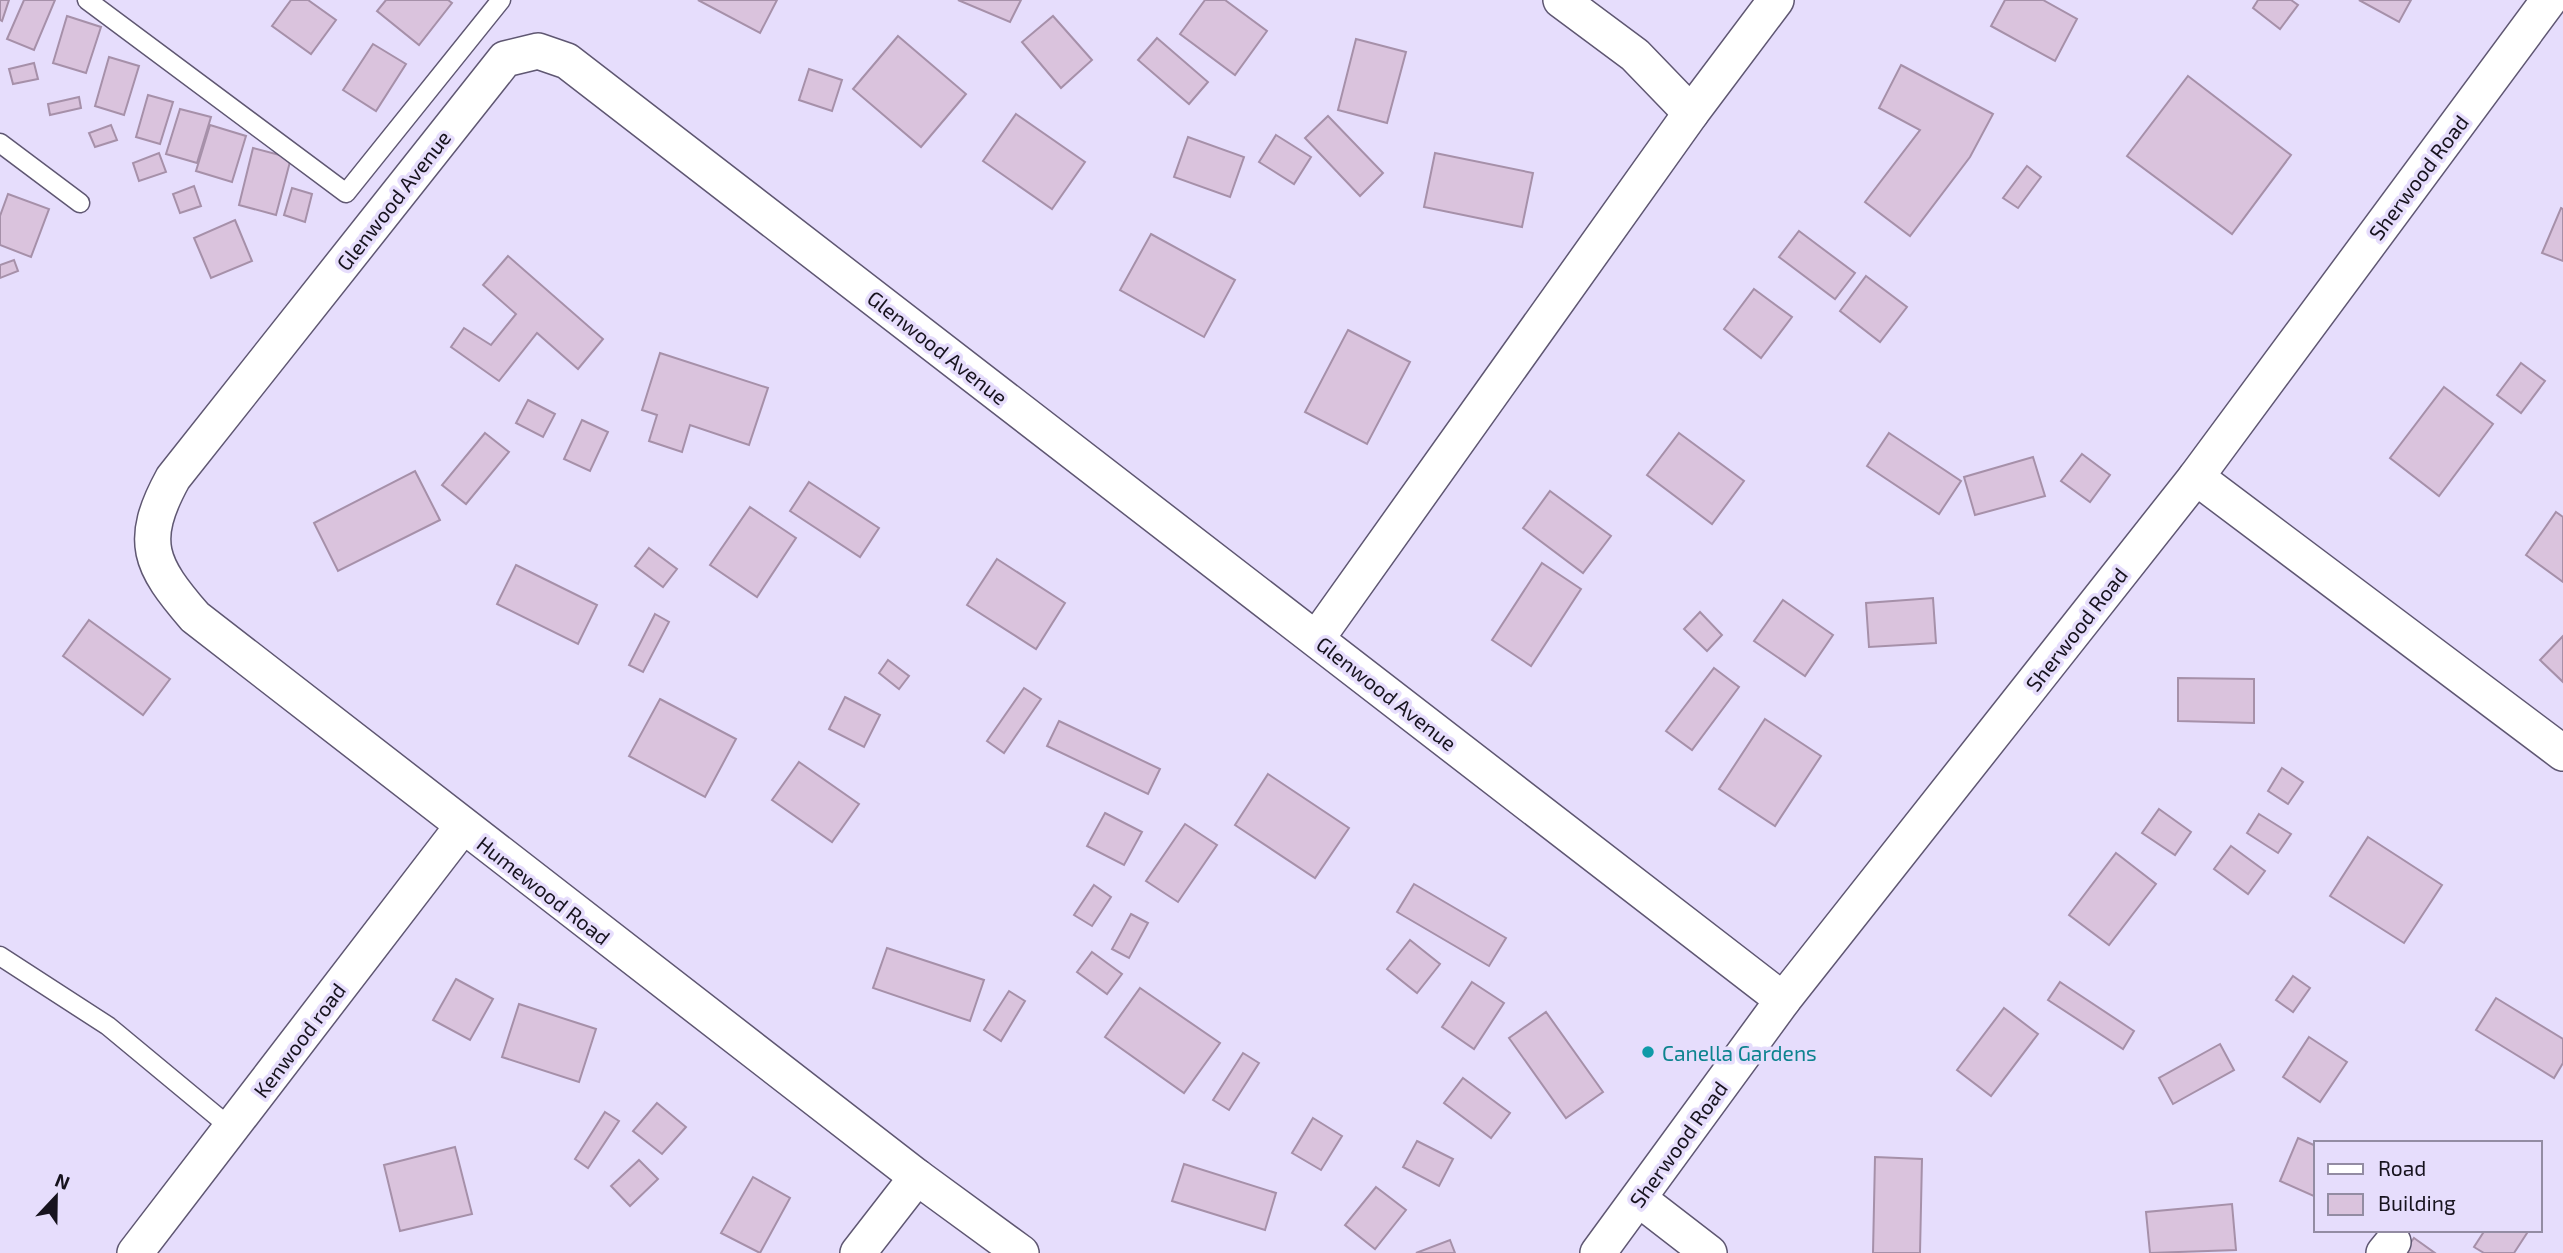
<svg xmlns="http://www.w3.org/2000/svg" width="2563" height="1253" viewBox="0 0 2563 1253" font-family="'Exo 2',sans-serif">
  <rect width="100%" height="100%" fill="#e6ddfc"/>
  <!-- building -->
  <g fill="#dac3dd" stroke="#a690a9" stroke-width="2">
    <path d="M 0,0 L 9,0 L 2,21 L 0,20 Z"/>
    <path d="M 24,0 L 55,0 L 34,50 L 7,39 Z"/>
    <path d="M 291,0 L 308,0 L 336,20 L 311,54 L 272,26 Z"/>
    <path d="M 386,0 L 448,0 L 452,3 L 419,45 L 377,11 Z"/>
    <path d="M 698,0 L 777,0 L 760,33 Z"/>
    <path d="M 958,0 L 1021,0 L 1010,22 Z"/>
    <path d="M 1205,0 L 1225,0 L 1267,31 L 1235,75 L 1180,34 Z"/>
    <path d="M 2005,0 L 2043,0 L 2077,19 L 2055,61 L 1991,26 Z"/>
    <path d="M 2258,0 L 2291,0 L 2298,5 L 2280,29 L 2253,8 Z"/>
    <path d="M 2359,0 L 2411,0 L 2399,22 Z"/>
    <path d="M 67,16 L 101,27 L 86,73 L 53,63 Z"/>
    <path d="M 1053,16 L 1092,60 L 1061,88 L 1022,42 Z"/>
    <path d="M 898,36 L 966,94 L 921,147 L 853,89 Z"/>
    <path d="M 1157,38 L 1208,82 L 1189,104 L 1138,60 Z"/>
    <path d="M 1356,39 L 1406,52 L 1387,123 L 1338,110 Z"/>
    <path d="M 373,44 L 406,64 L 376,111 L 343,90 Z"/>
    <path d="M 109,57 L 139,66 L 124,115 L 95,106 Z"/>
    <path d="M 34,63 L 38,79 L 13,84 L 9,69 Z"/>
    <path d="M 1901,65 L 1993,114 L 1970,157 L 1910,236 L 1865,202 L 1920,130 L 1879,108 Z"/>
    <path d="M 809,69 L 842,80 L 832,111 L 799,100 Z"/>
    <path d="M 2188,76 L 2291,155 L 2232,234 L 2127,156 Z"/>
    <path d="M 148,95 L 173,102 L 160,144 L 136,137 Z"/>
    <path d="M 79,97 L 81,108 L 50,115 L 48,104 Z"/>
    <path d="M 180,109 L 211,117 L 197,163 L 166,154 Z"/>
    <path d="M 1016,114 L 1085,162 L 1052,209 L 983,161 Z"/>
    <path d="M 1328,116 L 1383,173 L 1360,196 L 1305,138 Z"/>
    <path d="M 111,125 L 117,140 L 95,147 L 89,133 Z"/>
    <path d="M 210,125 L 246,136 L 232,182 L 196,171 Z"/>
    <path d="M 1276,135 L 1311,157 L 1294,184 L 1259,162 Z"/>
    <path d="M 1188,137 L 1244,157 L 1230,197 L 1174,177 Z"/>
    <path d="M 253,148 L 291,158 L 276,215 L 239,205 Z"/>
    <path d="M 159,153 L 166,172 L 139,181 L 133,163 Z"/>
    <path d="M 1435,153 L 1533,173 L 1522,227 L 1424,207 Z"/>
    <path d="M 2027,166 L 2041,177 L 2018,208 L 2003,198 Z"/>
    <path d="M 194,186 L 201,206 L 180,213 L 173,194 Z"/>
    <path d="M 292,188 L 312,194 L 305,222 L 284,215 Z"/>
    <path d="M 8,194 L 49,209 L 31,257 L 0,245 L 0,216 Z"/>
    <path d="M 2561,208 L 2563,209 L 2563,261 L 2542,253 Z"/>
    <path d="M 235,220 L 252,261 L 211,278 L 194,238 Z"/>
    <path d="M 1799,231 L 1855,273 L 1835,299 L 1779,257 Z"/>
    <path d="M 1151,234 L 1235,280 L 1204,337 L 1120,290 Z"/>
    <path d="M 508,256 L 603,339 L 578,369 L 537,333 L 499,381 L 451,347 L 464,328 L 491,345 L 516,314 L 483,285 Z"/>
    <path d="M 14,260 L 18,271 L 0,278 L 0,265 Z"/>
    <path d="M 1866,276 L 1907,307 L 1880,342 L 1840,311 Z"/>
    <path d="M 1754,289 L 1792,317 L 1761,358 L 1724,329 Z"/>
    <path d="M 1348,330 L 1410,362 L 1367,444 L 1305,412 Z"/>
    <path d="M 660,353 L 768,388 L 749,445 L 690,425 L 682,452 L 649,441 L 657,415 L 642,410 Z"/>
    <path d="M 2521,363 L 2545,381 L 2521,413 L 2497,395 Z"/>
    <path d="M 2444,387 L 2493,424 L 2439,496 L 2390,458 Z"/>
    <path d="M 528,400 L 555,414 L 543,437 L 516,423 Z"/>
    <path d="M 582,420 L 608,432 L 590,471 L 564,459 Z"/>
    <path d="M 485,433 L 509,452 L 466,504 L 442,485 Z"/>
    <path d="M 1679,433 L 1744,481 L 1712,524 L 1647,475 Z"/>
    <path d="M 1889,433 L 1961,481 L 1939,514 L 1867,466 Z"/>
    <path d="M 2082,454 L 2110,475 L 2090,502 L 2061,481 Z"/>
    <path d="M 2033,457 L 2045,496 L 1975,515 L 1964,477 Z"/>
    <path d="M 415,471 L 440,520 L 338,571 L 314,523 Z"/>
    <path d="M 809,482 L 879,528 L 860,557 L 790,511 Z"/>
    <path d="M 1550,491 L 1611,536 L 1583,573 L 1523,528 Z"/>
    <path d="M 750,507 L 796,538 L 757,597 L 710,565 Z"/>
    <path d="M 2556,512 L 2563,517 L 2563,582 L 2526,555 Z"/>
    <path d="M 649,548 L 677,569 L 663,587 L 635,566 Z"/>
    <path d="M 997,559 L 1065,603 L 1036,649 L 967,605 Z"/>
    <path d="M 1542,563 L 1581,589 L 1531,666 L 1492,640 Z"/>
    <path d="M 516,565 L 597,605 L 578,644 L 497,604 Z"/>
    <path d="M 1933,598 L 1936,643 L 1869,647 L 1866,603 Z"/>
    <path d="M 1783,600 L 1833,635 L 1805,676 L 1754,641 Z"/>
    <path d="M 1700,612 L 1722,635 L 1707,651 L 1684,629 Z"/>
    <path d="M 655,614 L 669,622 L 643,672 L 629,665 Z"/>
    <path d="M 89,620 L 170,679 L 143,715 L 63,656 Z"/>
    <path d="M 2563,636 L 2563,682 L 2540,660 Z"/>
    <path d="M 888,660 L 909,676 L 899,689 L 879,673 Z"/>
    <path d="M 1714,668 L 1739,687 L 1692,750 L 1666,731 Z"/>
    <path d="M 2178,678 L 2254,679 L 2254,723 L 2178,721 Z"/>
    <path d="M 1024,688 L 1041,699 L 1004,753 L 987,741 Z"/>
    <path d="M 845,697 L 880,715 L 864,747 L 829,729 Z"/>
    <path d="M 660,699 L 736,739 L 705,797 L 629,756 Z"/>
    <path d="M 1765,719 L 1821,756 L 1775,826 L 1719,789 Z"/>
    <path d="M 1059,721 L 1160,769 L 1148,794 L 1047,746 Z"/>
    <path d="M 799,762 L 859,804 L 832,842 L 772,800 Z"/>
    <path d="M 2282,768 L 2303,782 L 2288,804 L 2268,791 Z"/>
    <path d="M 1268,774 L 1349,828 L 1315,878 L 1235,825 Z"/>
    <path d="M 2159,809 L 2191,832 L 2175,855 L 2142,833 Z"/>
    <path d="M 1105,813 L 1142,832 L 1124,865 L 1087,846 Z"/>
    <path d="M 2259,814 L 2291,834 L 2278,853 L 2247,833 Z"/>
    <path d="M 1185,824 L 1217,845 L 1178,902 L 1146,881 Z"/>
    <path d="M 2368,837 L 2442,885 L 2404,943 L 2330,896 Z"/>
    <path d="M 2231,846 L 2265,871 L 2248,894 L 2214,869 Z"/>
    <path d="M 2116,853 L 2156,884 L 2109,945 L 2069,915 Z"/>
    <path d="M 1414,884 L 1506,938 L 1489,966 L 1397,912 Z"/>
    <path d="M 1094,885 L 1111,897 L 1092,926 L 1074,915 Z"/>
    <path d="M 1131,914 L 1148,923 L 1129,958 L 1112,949 Z"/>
    <path d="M 1410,940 L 1440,964 L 1417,993 L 1387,969 Z"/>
    <path d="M 887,948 L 984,980 L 970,1021 L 873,988 Z"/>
    <path d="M 1092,952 L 1122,974 L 1107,994 L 1077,972 Z"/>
    <path d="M 2293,976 L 2310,988 L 2293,1012 L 2276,1000 Z"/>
    <path d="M 456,979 L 493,999 L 470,1040 L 433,1020 Z"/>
    <path d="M 1472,982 L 1504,1003 L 1474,1049 L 1442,1027 Z"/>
    <path d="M 2060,982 L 2134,1031 L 2123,1049 L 2048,1000 Z"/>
    <path d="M 1140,988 L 1220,1043 L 1184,1093 L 1105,1037 Z"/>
    <path d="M 1009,991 L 1025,1001 L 1001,1041 L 984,1030 Z"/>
    <path d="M 2496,998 L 2563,1039 L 2563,1063 L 2554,1078 L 2476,1030 Z"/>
    <path d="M 519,1004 L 596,1029 L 579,1082 L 502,1057 Z"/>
    <path d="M 2004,1008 L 2038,1034 L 1991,1096 L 1957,1070 Z"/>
    <path d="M 1546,1012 L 1603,1092 L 1566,1118 L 1509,1038 Z"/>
    <path d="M 2309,1037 L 2347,1062 L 2320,1102 L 2283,1077 Z"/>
    <path d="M 2220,1044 L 2234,1070 L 2173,1104 L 2159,1078 Z"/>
    <path d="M 1243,1053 L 1259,1063 L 1229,1110 L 1213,1100 Z"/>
    <path d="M 1463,1078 L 1510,1113 L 1491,1138 L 1444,1103 Z"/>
    <path d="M 657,1103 L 686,1127 L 662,1154 L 633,1131 Z"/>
    <path d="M 605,1112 L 619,1121 L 588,1168 L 575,1159 Z"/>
    <path d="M 1313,1118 L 1342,1136 L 1321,1170 L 1292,1153 Z"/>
    <path d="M 2298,1138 L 2316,1146 L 2316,1197 L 2280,1181 Z"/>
    <path d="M 1417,1141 L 1453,1159 L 1439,1186 L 1403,1167 Z"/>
    <path d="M 455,1147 L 472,1214 L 400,1231 L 384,1165 Z"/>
    <path d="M 1875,1157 L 1922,1159 L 1920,1253 L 1873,1253 Z"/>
    <path d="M 639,1160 L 658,1179 L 630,1206 L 611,1186 Z"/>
    <path d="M 1184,1164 L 1276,1193 L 1265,1230 L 1172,1201 Z"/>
    <path d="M 753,1177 L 790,1198 L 760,1253 L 721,1233 Z"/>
    <path d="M 1376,1187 L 1406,1210 L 1375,1249 L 1345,1225 Z"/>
    <path d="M 2232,1204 L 2236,1250 L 2150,1253 L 2146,1212 Z"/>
    <path d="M 2485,1230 L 2529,1230 L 2514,1253 L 2484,1253 L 2474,1247 Z"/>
    <path d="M 2414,1238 L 2435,1253 L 2403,1253 Z"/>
    <path d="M 1450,1240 L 1455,1253 L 1416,1253 Z"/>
  </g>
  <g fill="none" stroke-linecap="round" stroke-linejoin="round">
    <defs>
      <g id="service">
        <path d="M 87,0 L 346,193 L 501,0"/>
        <path d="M 0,143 L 80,203"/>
        <path d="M 0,956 L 108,1026 L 231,1128"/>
      </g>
      <g id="minor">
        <path d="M 1561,0 L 1635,55 L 1691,113"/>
        <path d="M 2196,477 L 2563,753"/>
        <path d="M 1317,638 L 1691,113 L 1776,0"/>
        <path d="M 1639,1199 L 1709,1253"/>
        <path d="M 135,1253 L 462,827"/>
        <path d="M 858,1253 L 917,1177"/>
        <path d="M 1021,1253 L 917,1177 L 195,617 C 150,565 138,542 173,478 L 505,59 L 538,51 L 567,61 L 1783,1000"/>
        <path d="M 1598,1253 L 1783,1000 L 2196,477 L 2549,0"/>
        <path d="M 2384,1253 L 2393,1242"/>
      </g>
    </defs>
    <!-- service casing -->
    <use href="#service" stroke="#5f5772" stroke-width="21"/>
    <!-- minor casing -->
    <use href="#minor" stroke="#5f5772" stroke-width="38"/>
    <!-- service -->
    <use href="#service" stroke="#fff" stroke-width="18"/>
    <!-- minor -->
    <use href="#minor" stroke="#fff" stroke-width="35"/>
  </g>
  <!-- markers -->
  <circle fill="#0f9aa8" stroke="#e6ddfc" stroke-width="2.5" cx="1648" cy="1052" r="7"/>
  <g text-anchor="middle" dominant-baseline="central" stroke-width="7" stroke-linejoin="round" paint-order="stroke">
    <!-- street labels -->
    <g font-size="21" fill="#17131e" stroke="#e6ddfc">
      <text transform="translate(2418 177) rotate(-53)">Sherwood Road</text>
      <text transform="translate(393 200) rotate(-52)">Glenwood Avenue</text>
      <text transform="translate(938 347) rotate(38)">Glenwood Avenue</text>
      <text transform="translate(2076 629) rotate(-52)">Sherwood Road</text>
      <text transform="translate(1387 693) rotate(38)">Glenwood Avenue</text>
      <text transform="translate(544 890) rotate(38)">Humewood Road</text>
      <text transform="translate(299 1040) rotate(-53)">Kenwood road</text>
      <text transform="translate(1678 1144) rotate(-54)">Sherwood Road</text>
    </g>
    <!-- culture labels -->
    <g font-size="21" fill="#0d838f" stroke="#e6ddfc" text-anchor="start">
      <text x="1662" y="1052">Canella Gardens</text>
    </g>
  </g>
  <!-- legend -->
  <rect x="2314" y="1141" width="228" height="91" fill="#e6ddfc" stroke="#938ca3" stroke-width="2"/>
  <rect x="2328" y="1164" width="35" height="10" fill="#ffffff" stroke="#938ca3" stroke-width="2"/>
  <text x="2378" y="1176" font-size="21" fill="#17131e">Road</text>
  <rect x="2328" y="1194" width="35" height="21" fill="#dac3dd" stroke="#938ca3" stroke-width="2"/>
  <text x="2378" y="1211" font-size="21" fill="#17131e">Building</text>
  <!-- north arrow -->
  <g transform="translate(56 1197) rotate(22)" stroke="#e6ddfc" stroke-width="5" paint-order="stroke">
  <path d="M0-5L12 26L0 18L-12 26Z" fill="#17131e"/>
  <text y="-10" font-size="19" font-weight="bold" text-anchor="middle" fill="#17131e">N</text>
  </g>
</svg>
